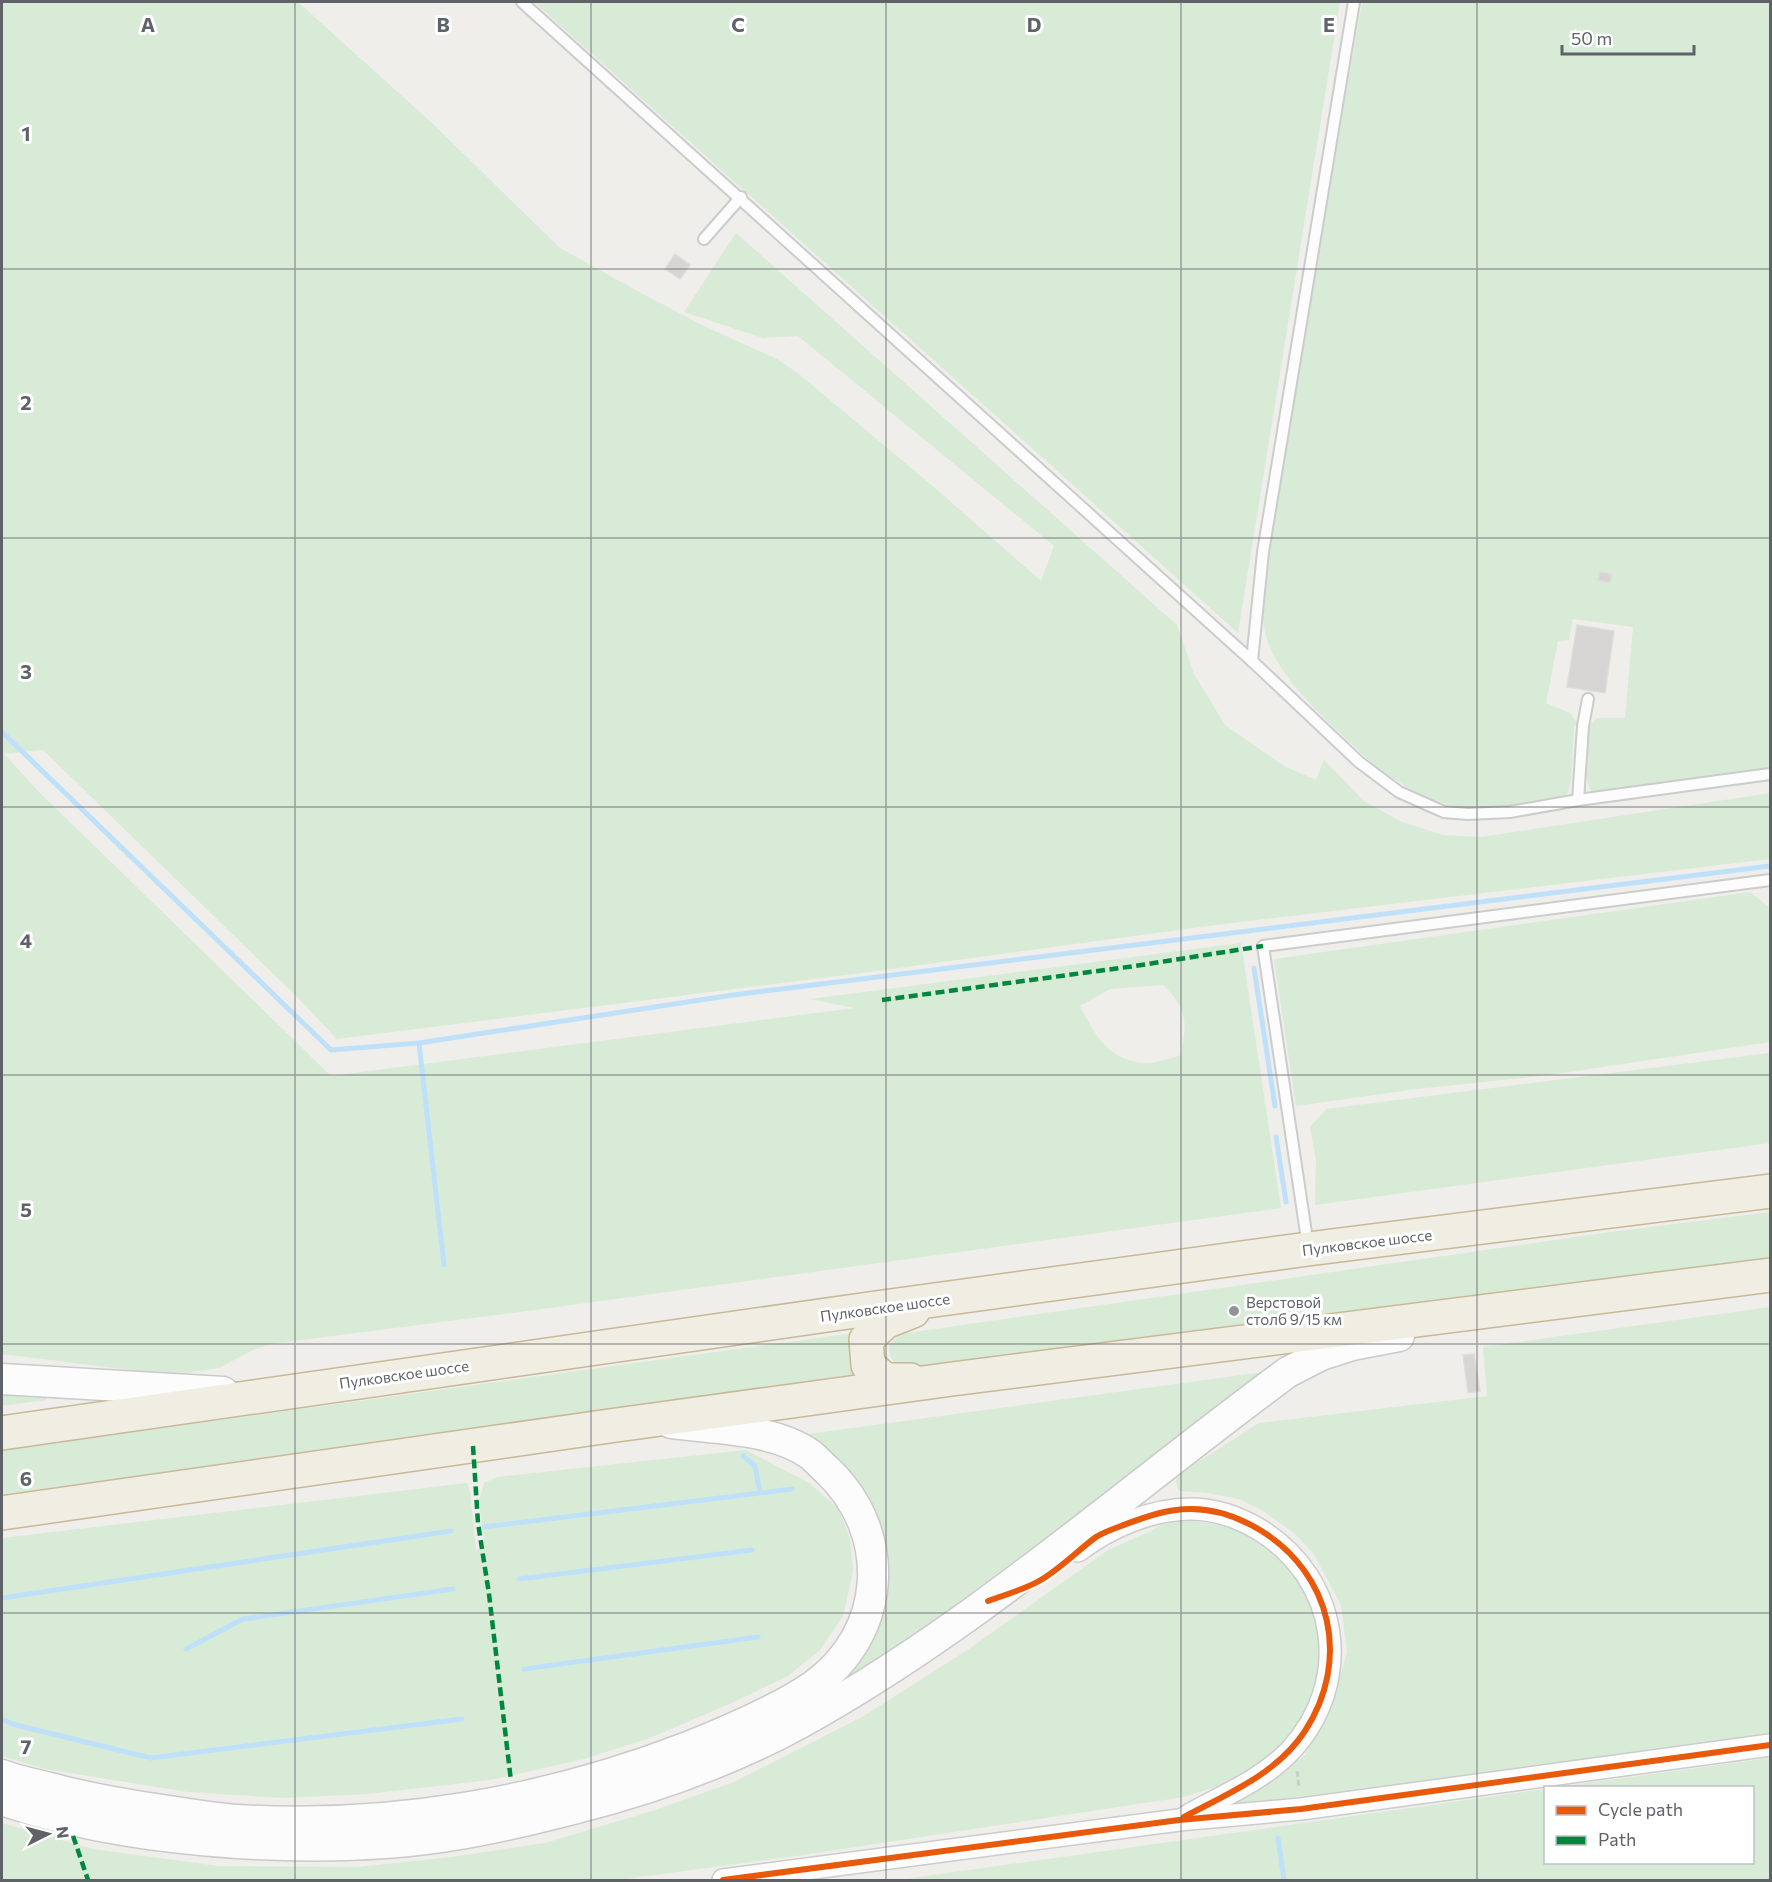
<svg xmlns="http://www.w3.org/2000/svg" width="1772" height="1882" viewBox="0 0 1772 1882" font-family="Commissioner,sans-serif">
  <rect width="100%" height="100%" fill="#efeeea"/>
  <!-- green -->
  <g fill="#d8ebd6" fill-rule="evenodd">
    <path d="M 2,2 L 298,2 L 432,123 L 560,248 L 641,293 L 706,327 L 777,359 L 799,374 L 935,488 L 1041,581 L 1054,546 L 798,336 L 763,338 L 684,312 L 736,233 L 1177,625 L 1194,674 L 1225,725 L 1284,766 L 1316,780 L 1324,760 L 1364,801 L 1402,822 L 1443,835 L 1481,837 L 1770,793 L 1770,859 L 1208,926 L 877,971 L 337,1039 L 296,996 L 43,750 L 4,754 L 40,793 L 331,1076 L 854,1008 L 810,999 L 1241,943 L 1281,1208 L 520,1312 L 270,1344 L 253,1350 L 219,1368 L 186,1373 L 147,1372 L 2,1354 ZM 1163,985 C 1188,1010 1187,1022 1181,1055 C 1170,1058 1155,1064 1144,1063 C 1108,1060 1095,1035 1080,1006 L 1110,989 Z"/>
    <path d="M 534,2 L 1340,2 L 1238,633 Z"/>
    <path d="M 1362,2 L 1770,2 L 1770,770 L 1601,794 L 1591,791 C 1581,772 1588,747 1590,726 L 1574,725 L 1571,781 L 1567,795 C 1531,803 1486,814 1450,805 C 1427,799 1400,784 1381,770 C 1371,763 1362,754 1354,746 C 1325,719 1284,682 1269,645 C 1258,620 1264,578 1265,550 ZM 1573,619 L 1633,627 L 1625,718 L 1596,718 L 1593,723 L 1576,721 L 1570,713 L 1546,703 L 1558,641 L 1569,640 Z"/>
    <path d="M 1750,892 L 1770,908 L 1770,1042 L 1549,1075 L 1417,1089 L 1296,1106 L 1274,959 Z"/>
    <path d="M 1770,1053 L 1770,1143 L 1315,1205 L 1316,1161 L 1310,1127 L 1326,1109 Z"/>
    <path d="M 1770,1212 L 1770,1261 L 1622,1281 L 910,1368 L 896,1365 L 890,1356 L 889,1345 L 900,1334 L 1611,1232 Z"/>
    <path d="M 1770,1307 L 1770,1737 L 1226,1812 L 1226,1806 L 1265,1785 L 1304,1756 L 1330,1711 L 1347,1652 L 1341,1605 L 1313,1553 L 1294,1533 L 1263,1511 L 1239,1499 L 1207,1493 L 1180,1491 L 1177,1488 L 1176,1480 L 1181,1473 L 1259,1423 L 1487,1396 L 1483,1347 Z"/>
    <path d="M 854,1333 C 847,1350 849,1362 857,1379 L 2,1495 L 2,1450 Z"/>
    <path d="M 1271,1371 C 1205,1420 1139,1470 1074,1520 C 996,1581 918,1643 834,1694 C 765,1735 690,1765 613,1787 C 575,1798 537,1810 497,1817 C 364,1841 223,1841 90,1815 C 60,1809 31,1800 2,1791 L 2,1785 C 105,1812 210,1830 317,1829 C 464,1827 631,1791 762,1725 C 789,1711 818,1697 841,1677 C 869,1652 884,1615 883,1578 C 881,1511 860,1470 801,1435 Z"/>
    <path d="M 2,1393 L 46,1397 L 46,1400 L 2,1406 Z"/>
    <path d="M 746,1450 L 809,1483 L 839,1509 L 850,1539 L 853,1571 L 843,1616 L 820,1650 L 788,1676 L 734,1702 L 650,1738 L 584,1759 L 490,1780 L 367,1794 L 282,1798 L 188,1792 L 45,1769 L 2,1756 L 2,1538 L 467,1483 L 470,1491 L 476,1550 L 485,1547 L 479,1501 L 484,1483 L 497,1477 Z"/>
    <path d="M 1172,1518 L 1242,1528 L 1275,1551 L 1300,1579 L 1317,1615 L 1320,1650 L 1318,1687 L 1304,1721 L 1287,1745 L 1235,1781 L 1184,1797 L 796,1856 L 618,1880 L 2,1880 L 2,1823 L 93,1849 L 218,1866 L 357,1867 L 452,1857 L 545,1843 L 652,1811 L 734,1782 L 862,1717 L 966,1651 L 1108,1550 L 1149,1532 Z"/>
    <path d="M 1770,1758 L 1770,1880 L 898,1880 L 1545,1789 L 1546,1862 L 1752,1862 L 1752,1788 L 1558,1787 Z"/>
  </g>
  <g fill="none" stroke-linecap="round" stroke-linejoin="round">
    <!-- stream -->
    <g stroke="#bfe0f9" stroke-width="5">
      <path d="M 2,732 L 331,1050 L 419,1043 L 444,1265"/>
      <path d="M 1254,968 L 1275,1106"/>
      <path d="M 419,1043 L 733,995 L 1770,866"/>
      <path d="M 1276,1137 L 1286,1202"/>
      <path d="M 743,1456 L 755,1466 L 760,1492"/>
      <path d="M 484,1527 L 792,1489"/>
      <path d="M 519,1579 L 752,1550"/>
      <path d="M 2,1598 L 451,1531"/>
      <path d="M 186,1649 L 243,1619 L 453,1589"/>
      <path d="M 524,1669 L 758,1637"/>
      <path d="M 2,1719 L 12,1724 L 151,1758 L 462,1719"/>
      <path d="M 1278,1838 L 1284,1880"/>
    </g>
  </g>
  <!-- building -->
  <g fill="#d6d5d3" stroke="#deddd9" stroke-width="1.5">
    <path d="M 675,254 L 690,265 L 680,279 L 665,269 Z"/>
    <path d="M 1600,572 L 1612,574 L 1610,583 L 1598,580 Z"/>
    <path d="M 1577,625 L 1614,631 L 1605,693 L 1567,687 Z"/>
    <path d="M 1474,1354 L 1480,1391 L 1468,1393 L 1463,1355 Z"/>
  </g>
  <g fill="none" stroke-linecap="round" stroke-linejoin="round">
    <defs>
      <g id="lane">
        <path d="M 522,2 L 1252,661 L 1359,762 L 1399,792 L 1444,812 L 1468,814 L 1510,812 L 1578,800 L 1770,774"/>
        <path d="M 704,239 L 741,197"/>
        <path d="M 1252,661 L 1263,552 L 1354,2"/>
        <path d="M 1578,800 L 1583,726 L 1588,699"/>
        <path d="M 1308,1246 L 1263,946 L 1770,880"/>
      </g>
      <g id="street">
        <path d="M 1078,1551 C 1110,1527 1151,1509 1191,1509 C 1215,1509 1240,1518 1260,1530 C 1339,1579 1354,1681 1291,1750 C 1263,1780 1222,1796 1187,1816"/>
        <path d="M 723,1880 L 1179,1820 L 1301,1809 L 1770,1745"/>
      </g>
      <g id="secondary">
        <path d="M 2,1379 L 223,1392"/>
        <path d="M 2,1775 C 17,1781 34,1784 50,1788 C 83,1797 116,1803 149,1808 C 178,1812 208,1818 237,1820 C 391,1829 546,1802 688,1747 C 728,1731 778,1710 813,1686 C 887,1633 893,1535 829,1472 C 823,1467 817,1460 811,1455 C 774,1428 715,1429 671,1423"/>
        <path d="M 2,1800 C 83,1828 169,1839 255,1844 C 321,1847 389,1846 454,1835 C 494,1829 534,1819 573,1809 C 652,1789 729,1762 800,1723 C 976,1626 1127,1490 1288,1372 L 1321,1355 L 1352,1345 L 1399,1336"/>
      </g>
      <g id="highway">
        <path d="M 910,1380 L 885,1380 L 868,1365 L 866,1340 L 885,1322 L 913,1311"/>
        <path d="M 2,1433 L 876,1308 L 1308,1249 L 1770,1191"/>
        <path d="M 2,1513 C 318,1468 635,1421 952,1379 C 1225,1343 1498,1311 1770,1275"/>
      </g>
    </defs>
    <!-- lane casing -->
    <use href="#lane" stroke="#cbcccc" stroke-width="14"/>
    <!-- street casing -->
    <use href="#street" stroke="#cbcccc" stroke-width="24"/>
    <!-- secondary casing -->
    <use href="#secondary" stroke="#cacacb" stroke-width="33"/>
    <!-- highway casing -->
    <use href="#highway" stroke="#c8b996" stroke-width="36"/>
    <!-- path -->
    <path stroke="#cacfcc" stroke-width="3" stroke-dasharray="6 3" stroke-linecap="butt" d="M 1297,1771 L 1299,1787"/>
    <!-- lane -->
    <use href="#lane" stroke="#fdfcfc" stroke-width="10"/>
    <!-- street -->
    <use href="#street" stroke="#fdfcfc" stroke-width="21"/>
    <!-- secondary -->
    <use href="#secondary" stroke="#fdfcfc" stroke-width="30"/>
    <!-- highway -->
    <use href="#highway" stroke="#f0ede3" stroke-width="33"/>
    <!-- quiet -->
    <g stroke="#00873e" stroke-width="4.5" stroke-dasharray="9 4.5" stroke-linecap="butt">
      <path d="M 882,1000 L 1135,966 L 1263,946"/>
      <path d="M 473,1446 L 478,1523 L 489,1594 L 511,1781"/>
      <path d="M 73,1836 L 88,1880"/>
    </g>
    <defs>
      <g id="cycleway">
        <path d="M 988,1601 C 1004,1595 1023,1590 1039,1581 C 1059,1570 1077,1551 1096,1537 C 1104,1532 1113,1529 1121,1526 C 1145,1517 1166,1509 1191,1509 C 1215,1509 1240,1518 1260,1530 C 1332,1574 1351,1660 1305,1731 C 1277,1774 1227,1794 1184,1817"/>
        <path d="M 723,1880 L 1179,1820 L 1301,1809 L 1770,1745"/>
      </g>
    </defs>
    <!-- cycleway casing -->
    <use href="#cycleway" stroke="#fff" stroke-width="10"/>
    <!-- cycleway -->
    <use href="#cycleway" stroke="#e8590c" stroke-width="6"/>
  </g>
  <!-- grid -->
  <path fill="none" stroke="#5f6368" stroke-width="1.5" stroke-opacity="0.55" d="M 295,2 L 295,1880M 591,2 L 591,1880M 886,2 L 886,1880M 1181,2 L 1181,1880M 1477,2 L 1477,1880M 2,269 L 1770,269M 2,538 L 1770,538M 2,807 L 1770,807M 2,1075 L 1770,1075M 2,1344 L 1770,1344M 2,1613 L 1770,1613"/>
  <!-- markers -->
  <circle fill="#919496" stroke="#fff" stroke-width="2" cx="1234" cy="1311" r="6"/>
  <g text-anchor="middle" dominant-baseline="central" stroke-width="6" stroke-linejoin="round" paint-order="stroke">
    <!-- street labels -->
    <g font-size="15" fill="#5f6368" stroke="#fff">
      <text transform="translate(1367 1242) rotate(-7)">Пулковское шоссе</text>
      <text transform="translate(885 1307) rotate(-8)">Пулковское шоссе</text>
      <text transform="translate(404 1374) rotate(-8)">Пулковское шоссе</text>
    </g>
    <!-- poi labels -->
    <g font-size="15" fill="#5f6368" stroke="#fff" text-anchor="start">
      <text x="1246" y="1302">Верстовой<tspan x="1246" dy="17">столб 9/15 км</tspan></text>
    </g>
  </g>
  <g font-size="20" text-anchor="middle" font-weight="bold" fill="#5f6368" stroke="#fff" stroke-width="6" stroke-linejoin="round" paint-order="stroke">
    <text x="148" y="32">A</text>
    <text x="443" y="32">B</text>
    <text x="738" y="32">C</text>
    <text x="1034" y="32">D</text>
    <text x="1329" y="32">E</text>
    <text x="26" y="141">1</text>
    <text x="26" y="410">2</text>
    <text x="26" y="679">3</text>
    <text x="26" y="948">4</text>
    <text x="26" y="1217">5</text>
    <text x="26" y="1486">6</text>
    <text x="26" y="1754">7</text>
  </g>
  <!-- border -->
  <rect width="1772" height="1882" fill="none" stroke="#5f6368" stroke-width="6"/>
  <!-- legend -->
  <rect x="1544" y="1786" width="210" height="78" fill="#ffffff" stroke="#bfc1c3" stroke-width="1.5"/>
  <rect x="1556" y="1806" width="30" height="9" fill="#e8590c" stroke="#bfc1c3" stroke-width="1.5"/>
  <text x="1598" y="1816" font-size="18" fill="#5f6368">Cycle path</text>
  <rect x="1556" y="1836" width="30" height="9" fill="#00873e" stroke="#bfc1c3" stroke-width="1.5"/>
  <text x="1598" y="1846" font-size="18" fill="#5f6368">Path</text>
  <!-- north arrow -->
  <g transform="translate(48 1834) rotate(84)" stroke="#ffffff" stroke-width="4.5" paint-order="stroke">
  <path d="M0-4.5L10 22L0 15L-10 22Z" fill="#5f6368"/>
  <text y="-9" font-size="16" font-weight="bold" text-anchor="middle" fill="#5f6368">N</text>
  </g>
  <!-- scale -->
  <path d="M1562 45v9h132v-9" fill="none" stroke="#5f6368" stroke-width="3"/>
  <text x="1571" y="45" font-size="18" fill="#5f6368" stroke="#ffffff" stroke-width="4.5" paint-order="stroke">50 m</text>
</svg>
